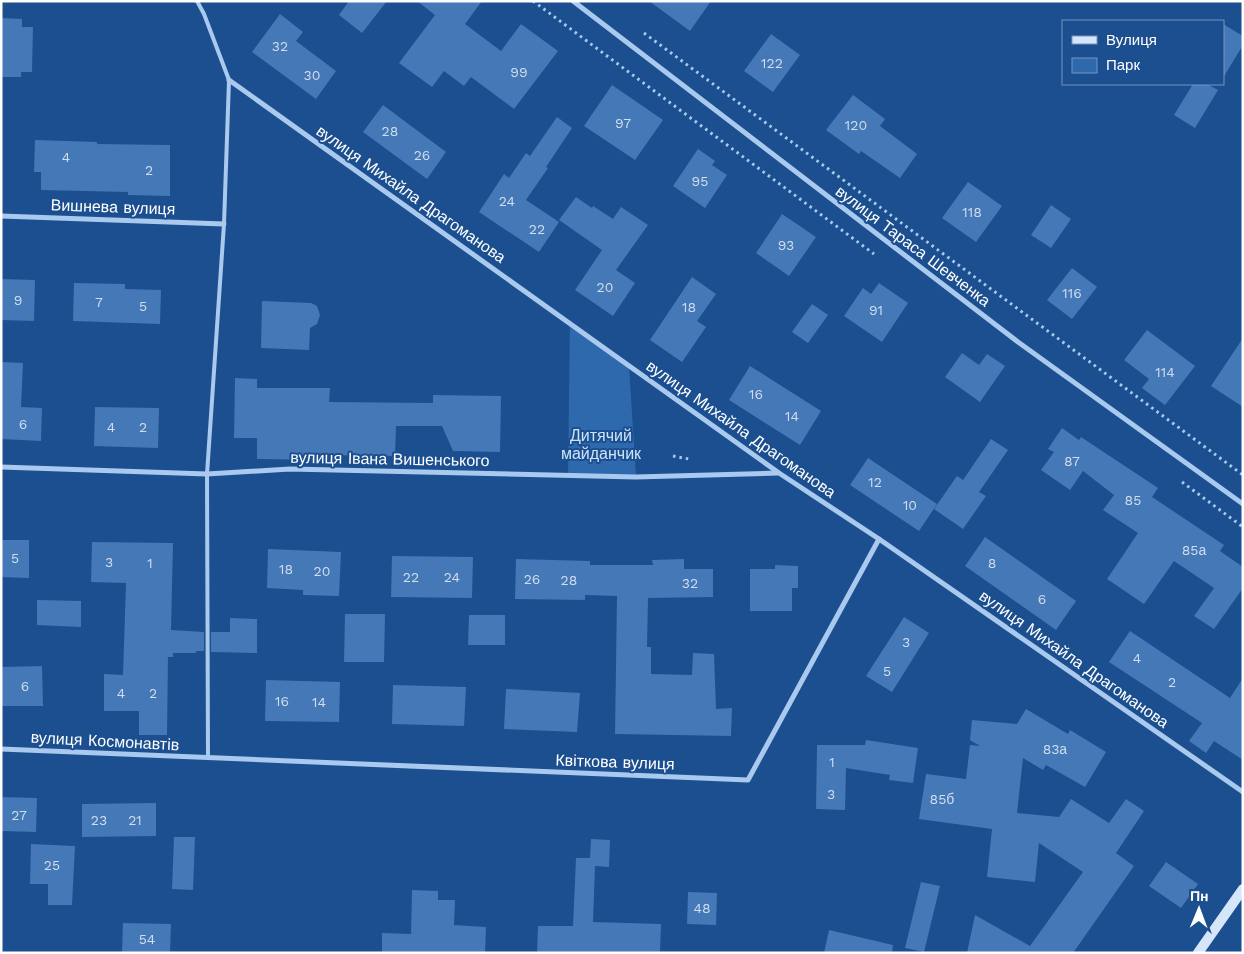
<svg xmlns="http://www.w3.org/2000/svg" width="1244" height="954" viewBox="0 0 1244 954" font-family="'Work Sans',sans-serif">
  <rect width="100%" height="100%" fill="#1b4f8f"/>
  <!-- green -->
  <path fill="#2e69ad" d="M 570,322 L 629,366 L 636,477 L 568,476 Z"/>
  <!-- building -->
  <g fill="#4478b7">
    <path d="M 349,1 L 387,1 L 362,33 L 339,15 Z"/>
    <path d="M 417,1 L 482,1 L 465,24 L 501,51 L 521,24 L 558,51 L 514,109 L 471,77 L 464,86 L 444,71 L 432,87 L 399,63 L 435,15 Z"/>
    <path d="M 649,1 L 711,1 L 690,31 Z"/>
    <path d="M 280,14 L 303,32 L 296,41 L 336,71 L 316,99 L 252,52 Z"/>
    <path d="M 1,18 L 22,19 L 22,27 L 33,27 L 32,72 L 21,72 L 21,77 L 1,77 Z"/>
    <path d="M 1223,24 L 1243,36 L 1243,45 L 1223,78 Z"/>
    <path d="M 771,34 L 800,55 L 773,92 L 744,71 Z"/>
    <path d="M 1193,84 L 1207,84 L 1218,90 L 1195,128 L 1174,115 Z"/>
    <path d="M 612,85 L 663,120 L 635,160 L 584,126 Z"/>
    <path d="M 853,95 L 885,119 L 880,126 L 917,154 L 900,178 L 861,151 L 859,154 L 826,130 Z"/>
    <path d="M 383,105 L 446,152 L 427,179 L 363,132 Z"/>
    <path d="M 557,117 L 572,128 L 546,167 L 548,168 L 526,200 L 559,222 L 539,252 L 479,212 L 504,174 L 509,178 L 526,153 L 530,156 Z"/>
    <path d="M 35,140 L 97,142 L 97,144 L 170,145 L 170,196 L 128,195 L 128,192 L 41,190 L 41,172 L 34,172 Z"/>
    <path d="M 698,149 L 715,161 L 712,165 L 727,175 L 705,208 L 673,186 Z"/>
    <path d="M 968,182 L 1002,206 L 976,242 L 942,218 Z"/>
    <path d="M 576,197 L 592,208 L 593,206 L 613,219 L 621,207 L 648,225 L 616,270 L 635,283 L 613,316 L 575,290 L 602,250 L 559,220 Z"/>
    <path d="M 1051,205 L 1071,219 L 1051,248 L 1031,235 Z"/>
    <path d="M 782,214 L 816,237 L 789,276 L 756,253 Z"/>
    <path d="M 1072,268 L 1097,287 L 1072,319 L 1047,300 Z"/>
    <path d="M 692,277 L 716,294 L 697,321 L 706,327 L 682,362 L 650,340 Z"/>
    <path d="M 1,279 L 35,280 L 34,321 L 1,320 Z"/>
    <path d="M 74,283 L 125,284 L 125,289 L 161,290 L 160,324 L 73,321 Z"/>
    <path d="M 879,283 L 908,303 L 882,342 L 844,316 L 863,288 L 871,294 Z"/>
    <path d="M 262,301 L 311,303 L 317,306 L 320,315 L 317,324 L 310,328 L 309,350 L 261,348 Z"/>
    <path d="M 812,304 L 828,315 L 808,343 L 792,332 Z"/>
    <path d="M 1147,330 L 1195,366 L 1165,405 L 1142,388 L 1149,379 L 1124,360 Z"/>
    <path d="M 1243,338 L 1243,407 L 1211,386 Z"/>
    <path d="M 962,353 L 979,365 L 987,354 L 1005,366 L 980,402 L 945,377 Z"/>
    <path d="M 2,362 L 23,363 L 21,407 L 42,408 L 41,441 L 1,439 Z"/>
    <path d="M 750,366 L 821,411 L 800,445 L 729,400 Z"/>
    <path d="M 235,378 L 257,379 L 257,388 L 330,388 L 329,402 L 433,403 L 433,395 L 501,396 L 500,452 L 453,451 L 442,426 L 396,426 L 395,456 L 329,455 L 329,460 L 257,459 L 257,438 L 234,438 Z"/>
    <path d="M 95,407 L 159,408 L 158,448 L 94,446 Z"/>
    <path d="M 1062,428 L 1079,440 L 1081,437 L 1158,488 L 1152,497 L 1224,545 L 1220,551 L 1243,567 L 1243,588 L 1214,629 L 1194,616 L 1214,588 L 1174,561 L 1144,604 L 1107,579 L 1138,533 L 1103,510 L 1114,495 L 1083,471 L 1070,490 L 1041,470 L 1054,452 L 1048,449 Z"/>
    <path d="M 991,439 L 1008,450 L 979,492 L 986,496 L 963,529 L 934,509 L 957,476 L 963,480 Z"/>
    <path d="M 868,458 L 937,504 L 919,531 L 850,485 Z"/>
    <path d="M 985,537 L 1076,601 L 1056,630 L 965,566 Z"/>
    <path d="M 1,540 L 29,540 L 29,578 L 1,577 Z"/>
    <path d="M 92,542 L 173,543 L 171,630 L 204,632 L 204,651 L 196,651 L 196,653 L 173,653 L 173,657 L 168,657 L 167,735 L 139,735 L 139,711 L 104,711 L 104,674 L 123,675 L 126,583 L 91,582 Z"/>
    <path d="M 268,549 L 341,552 L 339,596 L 303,595 L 303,590 L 267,588 Z"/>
    <path d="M 392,556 L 473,557 L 472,598 L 391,597 Z"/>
    <path d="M 516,559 L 590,561 L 590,565 L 653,565 L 652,560 L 684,559 L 684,569 L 713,569 L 713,597 L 648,598 L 647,647 L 651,647 L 651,674 L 692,675 L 693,653 L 714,654 L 716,709 L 732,708 L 731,736 L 615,734 L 617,596 L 585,595 L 585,600 L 515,599 Z"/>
    <path d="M 775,565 L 798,566 L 798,588 L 792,588 L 792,611 L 750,611 L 750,569 L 775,569 Z"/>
    <path d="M 37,600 L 81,601 L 81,627 L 37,625 Z"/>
    <path d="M 345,614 L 385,614 L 384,662 L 344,662 Z"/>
    <path d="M 469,615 L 505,615 L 505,645 L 468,645 Z"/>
    <path d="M 904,617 L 929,633 L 892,692 L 866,676 Z"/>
    <path d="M 230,618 L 257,619 L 257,653 L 211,652 L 211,632 L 230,632 Z"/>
    <path d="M 1130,631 L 1230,698 L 1243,678 L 1243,760 L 1214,741 L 1206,753 L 1189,741 L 1202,723 L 1109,662 Z"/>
    <path d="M 42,666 L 43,706 L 1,706 L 1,667 Z"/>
    <path d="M 266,680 L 340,682 L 339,722 L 265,721 Z"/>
    <path d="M 393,685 L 466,687 L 464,726 L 392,724 Z"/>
    <path d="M 506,689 L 580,693 L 577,732 L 504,729 Z"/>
    <path d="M 1026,709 L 1068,734 L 1070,730 L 1106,752 L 1085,787 L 1046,765 L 1043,770 L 1023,758 L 1017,813 L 1059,817 L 1071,799 L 1109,823 L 1126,799 L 1144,811 L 1116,853 L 1134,866 L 1073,953 L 967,953 L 975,915 L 1030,946 L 1083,872 L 1039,843 L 1035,882 L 987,877 L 992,829 L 919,819 L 926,774 L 966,779 L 970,745 L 980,746 L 970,740 L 972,720 L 1017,724 Z"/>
    <path d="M 866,740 L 918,748 L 913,783 L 889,780 L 890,775 L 846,768 L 845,810 L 816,809 L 817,745 L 865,745 Z"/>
    <path d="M 1,797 L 37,798 L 36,832 L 1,831 Z"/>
    <path d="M 156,803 L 156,836 L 82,837 L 82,804 Z"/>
    <path d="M 174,837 L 195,837 L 193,890 L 172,889 Z"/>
    <path d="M 591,839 L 610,840 L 609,867 L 595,866 L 593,922 L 661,924 L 660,953 L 537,953 L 538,926 L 573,926 L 576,858 L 590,858 Z"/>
    <path d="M 31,844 L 75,846 L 72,905 L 48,905 L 48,884 L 30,884 Z"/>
    <path d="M 1166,862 L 1198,884 L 1181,908 L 1149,886 Z"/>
    <path d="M 921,882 L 940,886 L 924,952 L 905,948 Z"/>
    <path d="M 412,890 L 438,891 L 438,900 L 455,900 L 454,925 L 486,927 L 485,953 L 382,953 L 382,933 L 411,934 Z"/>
    <path d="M 688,892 L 717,893 L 716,925 L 687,924 Z"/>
    <path d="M 123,923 L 171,924 L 170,953 L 122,953 Z"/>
    <path d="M 829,930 L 893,945 L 892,953 L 824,953 Z"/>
  </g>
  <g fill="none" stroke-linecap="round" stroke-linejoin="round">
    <!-- path -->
    <g stroke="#a9c9ee" stroke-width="3" stroke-dasharray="2.5 4" stroke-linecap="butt">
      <path d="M 533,1 L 874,254"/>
      <path d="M 644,33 L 1243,475"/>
      <path d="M 673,456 L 689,459"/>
      <path d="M 1182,482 L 1243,527"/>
    </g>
    <!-- lane -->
    <path stroke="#a9c9ee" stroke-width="4" d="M 197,1 L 204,14 L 229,80 L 224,224 L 207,474 L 208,758"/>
    <!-- street -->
    <g stroke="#a9c9ee" stroke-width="5">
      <path d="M 573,1 L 1018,342 L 1243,504"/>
      <path d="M 229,80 L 779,473 L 879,539 L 1243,792"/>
      <path d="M 1,216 L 224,224"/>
      <path d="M 1,467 L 207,474 L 290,469 L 636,477 L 778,473"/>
      <path d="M 1,749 L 748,780 L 879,539"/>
    </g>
    <!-- secondary -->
    <path stroke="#d6e6fa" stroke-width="10" d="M 1198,953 L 1243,889"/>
  </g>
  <g text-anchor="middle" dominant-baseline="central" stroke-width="4" stroke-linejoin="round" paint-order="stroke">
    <!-- number labels -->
    <g font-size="14" fill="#d0dded">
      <text x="280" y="46">32</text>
      <text x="772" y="63">122</text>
      <text x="519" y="72">99</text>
      <text x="312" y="75">30</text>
      <text x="623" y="123">97</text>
      <text x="856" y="125">120</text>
      <text x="390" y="131">28</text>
      <text x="422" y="155">26</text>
      <text x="66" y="157">4</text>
      <text x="149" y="170">2</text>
      <text x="700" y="181">95</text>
      <text x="507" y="201">24</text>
      <text x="972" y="212">118</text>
      <text x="537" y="229">22</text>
      <text x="786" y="245">93</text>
      <text x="605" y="287">20</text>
      <text x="1072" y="293">116</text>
      <text x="18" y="300">9</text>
      <text x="99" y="302">7</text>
      <text x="143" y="306">5</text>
      <text x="689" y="307">18</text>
      <text x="876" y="310">91</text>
      <text x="1165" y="372">114</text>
      <text x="756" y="394">16</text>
      <text x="792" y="416">14</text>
      <text x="23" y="424">6</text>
      <text x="111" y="427">4</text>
      <text x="143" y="427">2</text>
      <text x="1072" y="461">87</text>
      <text x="875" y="482">12</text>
      <text x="1133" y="500">85</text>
      <text x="910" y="505">10</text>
      <text x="1194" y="550">85а</text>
      <text x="15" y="558">5</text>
      <text x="109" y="562">3</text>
      <text x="150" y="563">1</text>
      <text x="992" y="563">8</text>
      <text x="286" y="569">18</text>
      <text x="322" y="571">20</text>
      <text x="411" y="577">22</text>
      <text x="452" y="577">24</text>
      <text x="532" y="579">26</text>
      <text x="569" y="580">28</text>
      <text x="690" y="583">32</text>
      <text x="1042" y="599">6</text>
      <text x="906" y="642">3</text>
      <text x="1137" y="658">4</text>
      <text x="887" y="671">5</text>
      <text x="1172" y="682">2</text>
      <text x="25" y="686">6</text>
      <text x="121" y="693">4</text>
      <text x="153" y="693">2</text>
      <text x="282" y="701">16</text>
      <text x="319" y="702">14</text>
      <text x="1055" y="749">83а</text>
      <text x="832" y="762">1</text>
      <text x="831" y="794">3</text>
      <text x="942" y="799">85б</text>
      <text x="19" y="815">27</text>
      <text x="99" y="820">23</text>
      <text x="135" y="820">21</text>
      <text x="52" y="865">25</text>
      <text x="702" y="908">48</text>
      <text x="147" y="939">54</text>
    </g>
    <!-- street labels -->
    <g font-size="16" fill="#fff" stroke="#1b4f8f">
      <text transform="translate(411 194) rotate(35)">вулиця Михайла Драгоманова</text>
      <text transform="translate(113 207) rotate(2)">Вишнева вулиця</text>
      <text transform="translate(913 246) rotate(37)">вулиця Тараса Шевченка</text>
      <text transform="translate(741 429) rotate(35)">вулиця Михайла Драгоманова</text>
      <text transform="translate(390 459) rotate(1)">вулиця Івана Вишенського</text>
      <text transform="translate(1074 659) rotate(35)">вулиця Михайла Драгоманова</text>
      <text transform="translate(105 741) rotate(3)">вулиця Космонавтів</text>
      <text transform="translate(615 762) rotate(2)">Квіткова вулиця</text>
    </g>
    <!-- park labels -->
    <g font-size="16" fill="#cfe3fa" stroke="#1b4f8f">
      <text x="601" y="435">Дитячий<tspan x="601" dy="18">майданчик</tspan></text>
    </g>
  </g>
  <!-- border -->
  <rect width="1244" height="954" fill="none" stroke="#ffffff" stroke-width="5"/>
  <!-- legend -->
  <rect x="1062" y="20" width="162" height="65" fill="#1b4f8f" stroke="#7695bc"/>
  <rect x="1072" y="36" width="25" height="8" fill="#d6e6fa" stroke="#7695bc"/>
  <text x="1106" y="45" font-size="15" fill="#ffffff">Вулиця</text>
  <rect x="1072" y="58" width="25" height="15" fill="#2e69ad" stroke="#7695bc"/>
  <text x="1106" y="70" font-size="15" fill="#ffffff">Парк</text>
  <!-- north arrow -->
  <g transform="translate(1199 909) rotate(1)" stroke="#1b4f8f" stroke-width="4" paint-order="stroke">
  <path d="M0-4L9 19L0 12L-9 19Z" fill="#ffffff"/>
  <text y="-8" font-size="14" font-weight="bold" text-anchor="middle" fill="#ffffff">Пн</text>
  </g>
</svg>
